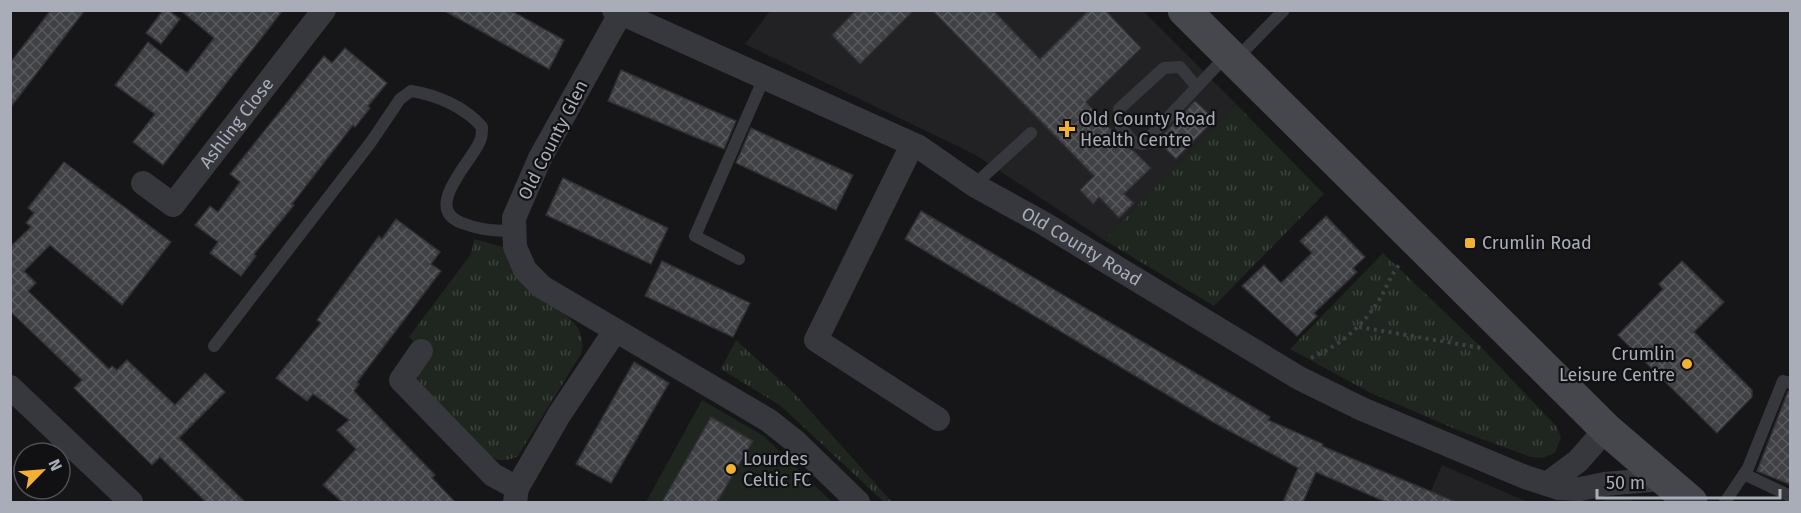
<svg xmlns="http://www.w3.org/2000/svg" width="1801" height="513" viewBox="0 0 1801 513" font-family="'Fira Sans',sans-serif">
  <defs>
    <pattern id="grass-tufts" width="24" height="20" patternUnits="userSpaceOnUse" patternTransform="scale(1.5)"><rect width="24" height="20" fill="#1e261f"/><path d="M3 7l-1-3M5 7V3M7 7l1-3M15 17l-1-3M17 17v-4M19 17l1-3" fill="none" stroke="#3c433d"/></pattern>
    <pattern id="building-cross-hatch" width="8" height="8" patternUnits="userSpaceOnUse" patternTransform="scale(1.5)"><rect width="8" height="8" fill="#404145"/><path d="M0 0l8 8M0 8l8-8" fill="none" stroke="#595a5e"/></pattern>
  </defs>
  <rect width="100%" height="100%" fill="#161618"/>
  <!-- built -->
  <g fill="#222225">
    <path d="M 770,11 L 1143,11 L 1236,104 L 1104,240 L 974,154 L 745,44 Z"/>
    <path d="M 1442,465 L 1528,502 L 1426,502 Z"/>
    <path d="M 1609,497 L 1622,497 L 1638,502 L 1601,502 Z"/>
  </g>
  <!-- grass -->
  <g fill="url(#grass-tufts)">
    <path d="M 1236,104 L 1324,194 L 1214,306 L 1104,240 Z"/>
    <path d="M 474,239 L 503,247 C 507,261 512,274 522,284 C 544,307 591,316 581,354 L 518,456 C 507,461 500,462 489,456 L 418,383 L 417,373 L 428,357 L 409,337 L 471,254 Z"/>
    <path d="M 1383,253 L 1482,348 L 1556,426 L 1561,437 L 1555,453 L 1542,458 L 1531,457 L 1460,431 L 1369,392 L 1290,349 Z"/>
    <path d="M 736,340 L 794,393 L 892,502 L 884,502 L 781,406 L 721,369 Z"/>
  </g>
  <!-- pitch -->
  <path fill="#1e261f" d="M 702,400 L 764,436 L 832,502 L 646,502 Z"/>
  <!-- building -->
  <g fill="url(#building-cross-hatch)" stroke="#303034" stroke-width="1.5">
    <path d="M 51,10 L 85,10 L 10,108 L 10,63 Z"/>
    <path d="M 163,10 L 168,10 L 180,19 L 161,44 L 146,33 Z"/>
    <path d="M 180,10 L 283,10 L 163,165 L 133,142 L 155,114 L 115,85 L 148,42 L 187,73 L 214,38 Z"/>
    <path d="M 443,10 L 510,10 L 564,40 L 549,69 Z"/>
    <path d="M 856,10 L 914,10 L 860,64 L 832,35 Z"/>
    <path d="M 932,10 L 993,10 L 1040,59 L 1089,10 L 1105,10 L 1141,48 L 1086,102 L 1127,147 L 1134,151 L 1151,168 L 1124,194 L 1134,203 L 1119,218 L 1099,197 L 1093,204 L 1080,190 L 1094,176 Z"/>
    <path d="M 345,48 L 387,83 L 368,106 L 370,108 L 355,127 L 353,125 L 292,204 L 294,205 L 254,254 L 256,256 L 241,276 L 210,253 L 218,242 L 195,225 L 210,206 L 218,212 L 240,182 L 230,174 L 324,56 L 332,63 Z"/>
    <path d="M 621,70 L 736,121 L 724,149 L 608,101 Z"/>
    <path d="M 1195,101 L 1215,119 L 1176,159 L 1157,141 Z"/>
    <path d="M 751,128 L 853,175 L 836,210 L 736,163 Z"/>
    <path d="M 64,162 L 171,242 L 122,305 L 50,245 L 24,271 L 36,283 L 28,291 L 109,369 L 112,366 L 117,370 L 127,360 L 175,405 L 205,373 L 225,392 L 179,438 L 245,502 L 206,502 L 160,457 L 152,465 L 74,388 L 82,380 L 10,311 L 10,247 L 31,227 L 26,223 L 34,213 L 28,208 Z"/>
    <path d="M 563,178 L 668,228 L 651,264 L 546,215 Z"/>
    <path d="M 921,211 L 1270,417 L 1268,420 L 1323,444 L 1322,446 L 1456,502 L 1386,502 L 1316,472 L 1303,502 L 1283,502 L 1298,468 L 1213,422 L 905,239 Z"/>
    <path d="M 1326,216 L 1365,257 L 1353,268 L 1357,272 L 1314,313 L 1317,316 L 1297,336 L 1242,286 L 1264,265 L 1281,283 L 1312,253 L 1300,241 Z"/>
    <path d="M 396,219 L 440,252 L 431,264 L 441,271 L 357,382 L 359,384 L 354,391 L 435,475 L 432,478 L 455,502 L 342,502 L 323,485 L 356,449 L 337,430 L 349,420 L 313,394 L 307,401 L 276,378 L 321,323 L 317,320 L 379,236 L 382,239 Z"/>
    <path d="M 662,261 L 750,303 L 733,337 L 645,296 Z"/>
    <path d="M 1682,261 L 1724,302 L 1694,332 L 1752,390 L 1752,397 L 1717,433 L 1618,335 L 1663,289 L 1659,284 Z"/>
    <path d="M 634,362 L 669,383 L 611,483 L 576,464 Z"/>
    <path d="M 1788,391 L 1791,391 L 1791,485 L 1757,471 Z"/>
    <path d="M 711,417 L 753,441 L 717,502 L 662,502 Z"/>
  </g>
  <g fill="none" stroke-linecap="round" stroke-linejoin="round">
    <!-- path -->
    <g stroke="#3d3f44" stroke-width="4" stroke-dasharray="3 4.5" stroke-linecap="butt">
      <path d="M 1359,327 L 1482,348"/>
      <path d="M 1311,358 C 1341,345 1364,325 1381,297 C 1387,286 1392,273 1400,264"/>
    </g>
    <!-- service -->
    <g stroke="#37383d" stroke-width="12">
      <path d="M 1236,59 L 1284,10"/>
      <path d="M 1196,86 L 1180,67 L 1164,68 L 1119,109 L 1121,127 L 1133,142 L 1143,144 L 1228,54"/>
      <path d="M 974,185 L 1031,133"/>
      <path d="M 739,259 L 695,236 L 764,78"/>
      <path d="M 214,346 L 371,142 L 400,99 L 411,91 C 437,95 465,107 482,127 C 482,132 482,137 480,141 C 471,163 422,208 462,223 C 478,229 496,232 513,230"/>
      <path d="M 1744,474 L 1790,496"/>
      <path d="M 1725,502 L 1748,468 L 1783,381 L 1790,383"/>
    </g>
    <!-- minor -->
    <g stroke="#37383d" stroke-width="24">
      <path id="s1" d="M 614,10 L 919,147 L 974,185 L 1043,223 L 1299,378 L 1362,409 L 1525,477 L 1559,488 L 1580,489 L 1605,484 L 1662,479"/>
      <path d="M 620,14 L 540,158 L 514,218 L 515,247 L 525,270 L 542,287 L 768,420 L 796,442 L 858,502"/>
      <path d="M 912,145 L 816,340 L 938,419"/>
      <path id="s2" d="M 143,183 L 173,205 L 324,10"/>
      <path d="M 421,351 L 401,380 L 493,475 L 517,488"/>
      <path d="M 10,387 L 131,502"/>
      <path d="M 1547,484 L 1578,461 L 1606,429"/>
      <path d="M 515,502 L 517,488 L 559,415 L 615,331"/>
    </g>
    <!-- secondary -->
    <path stroke="#45474d" stroke-width="33" d="M 1184,10 L 1606,429 L 1691,502"/>
  </g>
  <!-- markers -->
  <g fill="#f2b134" stroke="#111113" stroke-width="2">
    <path d="M1064 120h6v6h6v6h-6v6h-6v-6h-6v-6h6z"/>
    <rect x="1464" y="237" width="12" height="12" rx="3"/>
    <circle cx="1687" cy="364" r="6"/>
    <circle cx="731" cy="469" r="6"/>
  </g>
  <g text-anchor="middle" dominant-baseline="central" stroke-width="4.5" stroke-linejoin="round" paint-order="stroke">
    <!-- poi labels -->
    <g font-size="18" fill="#a8adb8" stroke="#111113" text-anchor="start">
      <text x="1080" y="119">Old County Road<tspan x="1080" dy="21">Health Centre</tspan></text>
      <text x="1482" y="243">Crumlin Road</text>
      <text x="1675" y="354" text-anchor="end">Crumlin<tspan x="1675" dy="21">Leisure Centre</tspan></text>
      <text x="743" y="459">Lourdes<tspan x="743" dy="21">Celtic FC</tspan></text>
    </g>
    <!-- street labels -->
    <g font-size="18" fill="#a8adb8" stroke="#111113">
      <text stroke="none"><textPath href="#s2" startOffset="141">Ashling Close</textPath></text>
      <text transform="translate(553 140) rotate(-63)">Old County Glen</text>
      <text stroke="none"><textPath href="#s1" startOffset="525">Old County Road</textPath></text>
    </g>
  </g>
  <!-- border -->
  <rect width="1801" height="513" fill="none" stroke="#a8adb8" stroke-width="24"/>
  <!-- north arrow -->
  <g transform="translate(42 471) rotate(65)"><circle r="28" fill="#111113" stroke="#4d4f55" stroke-width="1.5"/>
  <path d="M0-4.5L10 22L0 15L-10 22Z" fill="#f2b134"/>
  <text y="-9" font-size="16" font-weight="bold" text-anchor="middle" fill="#a8adb8">N</text>
  </g>
  <!-- scale -->
  <path d="M1597 489v9h183v-9" fill="none" stroke="#a8adb8" stroke-width="3"/>
  <text x="1606" y="489" font-size="18" fill="#a8adb8" stroke="#111113" stroke-width="4.5" paint-order="stroke">50 m</text>
</svg>
